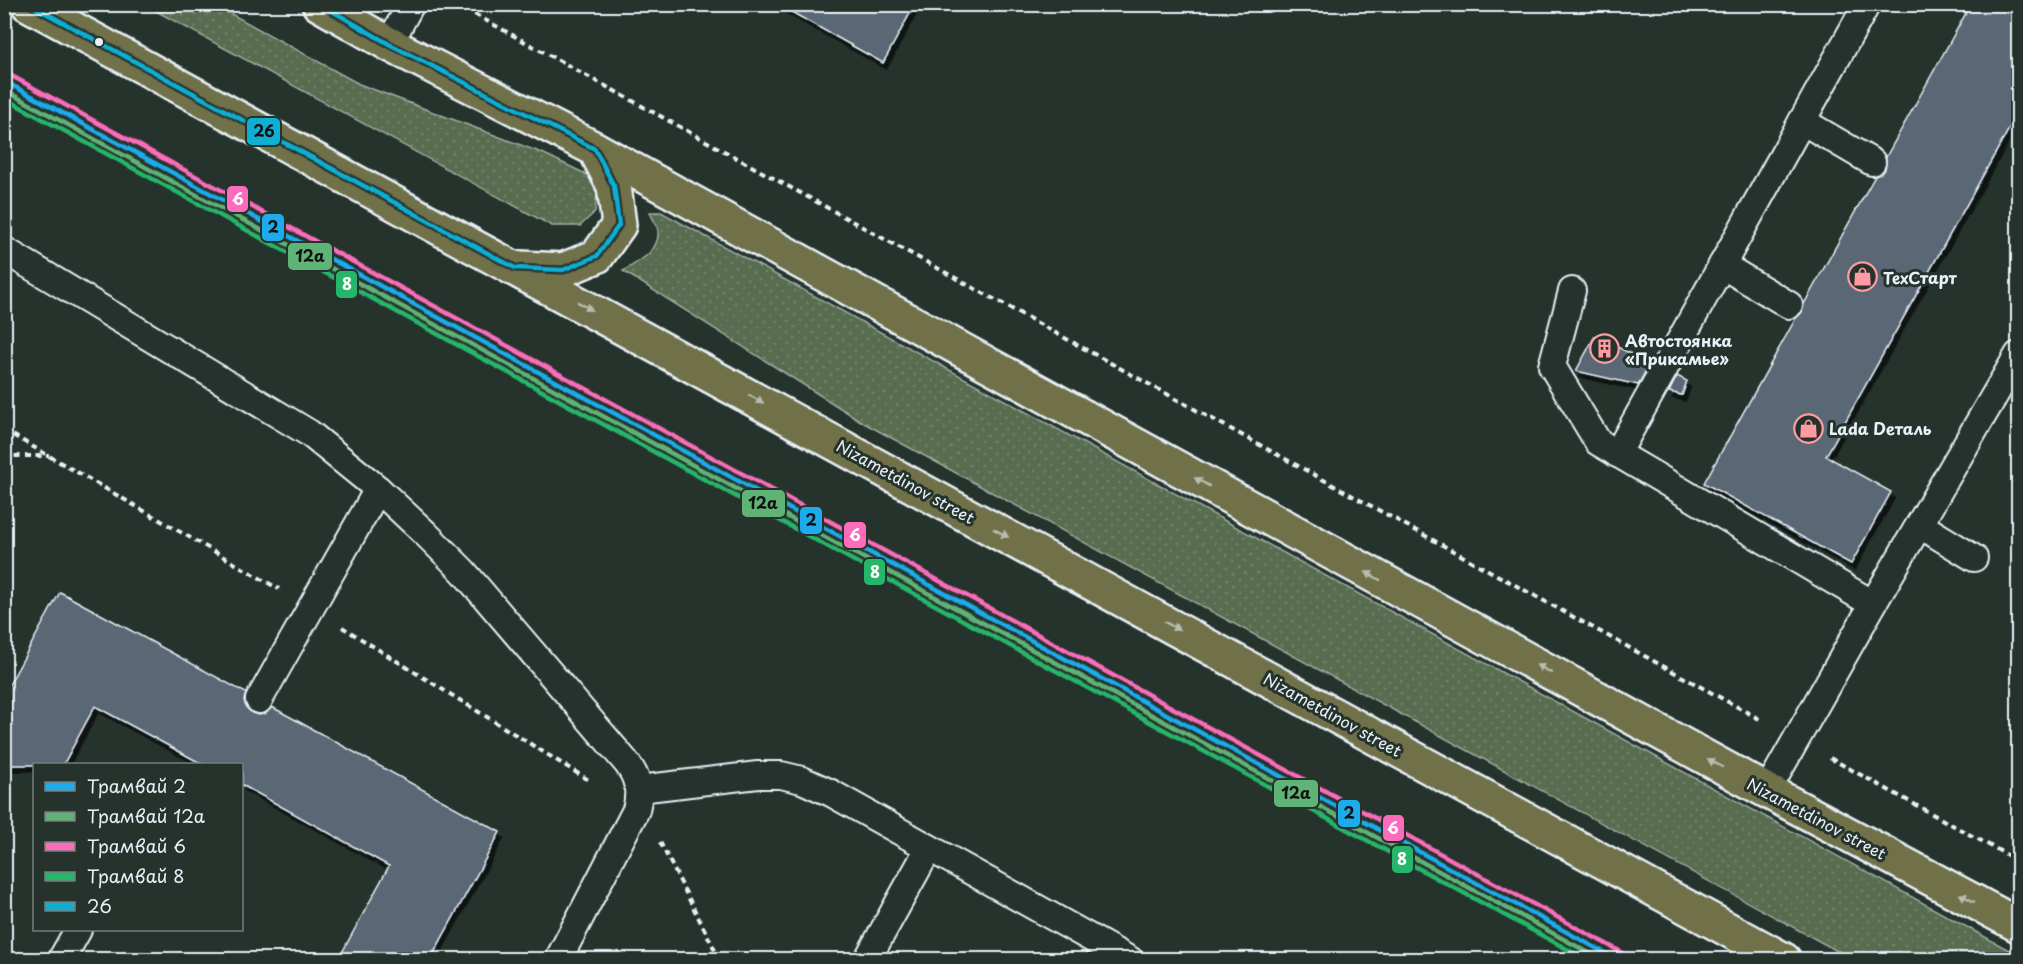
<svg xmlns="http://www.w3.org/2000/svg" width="2023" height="964" viewBox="0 0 2023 964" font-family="'Playpen Sans',sans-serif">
  <defs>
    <pattern id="grass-dots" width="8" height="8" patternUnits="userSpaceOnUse" patternTransform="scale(1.5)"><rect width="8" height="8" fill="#586c4f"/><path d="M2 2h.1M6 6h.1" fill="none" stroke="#708169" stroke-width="1.8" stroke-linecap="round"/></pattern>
    <filter id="shadow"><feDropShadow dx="3.5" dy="6" stdDeviation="0" flood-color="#0009"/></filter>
  </defs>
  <rect width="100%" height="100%" fill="#26332d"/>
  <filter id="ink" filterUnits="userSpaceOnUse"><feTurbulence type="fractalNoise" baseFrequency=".0167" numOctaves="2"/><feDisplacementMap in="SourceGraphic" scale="12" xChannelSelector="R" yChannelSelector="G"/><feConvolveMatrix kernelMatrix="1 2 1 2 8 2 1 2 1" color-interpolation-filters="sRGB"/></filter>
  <g filter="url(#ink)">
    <!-- grass -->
    <g fill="url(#grass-dots)" stroke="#a0aea4" stroke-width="1.5">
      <path d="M 145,5 L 215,5 L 359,84 L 542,153 L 588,175 L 597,193 L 595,212 L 580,226 L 552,226 Z"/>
      <path d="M 650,212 L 661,212 L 2018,955 L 2018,959 L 1852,959 L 864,423 L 623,271 C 637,263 660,251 658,231 C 657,225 652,218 650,212 Z"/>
    </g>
    <!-- building -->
    <g fill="#5a6774" stroke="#e8f1f8" stroke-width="1.5" filter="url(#shadow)">
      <path d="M 777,4 L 915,4 L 883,63 Z"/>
      <path d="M 1971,4 L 2019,4 L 2019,111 L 1826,456 L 1891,492 L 1851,564 L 1704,483 L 1796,318 L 1802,312 L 1804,304 L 1875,176 L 1885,169 L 1886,157 Z"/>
      <path d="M 1595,336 L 1650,363 L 1638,385 L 1576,371 Z"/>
      <path d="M 1677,376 L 1687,381 L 1682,395 L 1669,392 Z"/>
      <path d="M 60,592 L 246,693 L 244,700 L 246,707 L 252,713 L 259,715 L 266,713 L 272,707 L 500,832 L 430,960 L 338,960 L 389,866 L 242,785 L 242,765 L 204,765 L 95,706 L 63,765 L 4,765 L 4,694 Z"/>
    </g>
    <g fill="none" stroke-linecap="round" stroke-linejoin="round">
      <defs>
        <g id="lane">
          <path d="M 389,44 L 411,4"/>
          <path d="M 1802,121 L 1872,162"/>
          <path d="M 4,250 L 309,433 L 378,489 L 425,533 L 463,571 L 626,762 C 638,777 641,791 636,810 L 558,960"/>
          <path d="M 1722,265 L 1789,305"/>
          <path d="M 1572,291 L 1552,366 L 1598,442 L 1873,604"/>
          <path d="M 1617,454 L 1867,4"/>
          <path d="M 1920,525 L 1974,558"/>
          <path d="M 259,700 L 378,489"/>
          <path d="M 639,789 L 758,775 L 781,775 L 802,780 L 831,793 L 1130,960"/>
          <path d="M 1767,791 L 1873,604 L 2018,355"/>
          <path d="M 61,960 L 78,930"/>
          <path d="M 867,960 L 929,848"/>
        </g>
        <g id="primary">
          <path d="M 28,4 L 1784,960"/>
          <path d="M 319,4 L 389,44 L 595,149 L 1767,791 L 2018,925"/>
          <path d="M 520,268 L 563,270 L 597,256 L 619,225 L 614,186 L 595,149"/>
        </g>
      </defs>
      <!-- lane casing -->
      <use href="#lane" stroke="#e8f1f8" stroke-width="30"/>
      <!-- primary casing -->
      <use href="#primary" stroke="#e8f1f8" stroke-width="38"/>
      <!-- path -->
      <g stroke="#e8f1f8" stroke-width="4" stroke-dasharray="6 4.5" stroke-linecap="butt">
        <path d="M 456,4 L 1763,721"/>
        <path d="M 4,430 L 279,589"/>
        <path d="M 4,456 L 49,456"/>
        <path d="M 342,627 L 590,781"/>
        <path d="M 1830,758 L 2018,861"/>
        <path d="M 660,842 L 720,960"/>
      </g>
      <!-- lane -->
      <use href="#lane" stroke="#26332d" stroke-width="26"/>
      <!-- primary -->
      <use href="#primary" stroke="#70704a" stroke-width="33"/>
      <defs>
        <path id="bus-1" d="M 29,4 L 515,268 L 563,270 L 597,256 L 619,225 L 614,186 L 595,149 L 389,44 L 320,4"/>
      </defs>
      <!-- bus-1 casing -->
      <use href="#bus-1" stroke="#26332d" stroke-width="9"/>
      <!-- bus-1 -->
      <use href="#bus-1" stroke="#0dafd3" stroke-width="4.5"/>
      <defs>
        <path id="tram-1" d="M 4,81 L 1618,960"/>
        <path id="tram-2" d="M 4,90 L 1602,960"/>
        <path id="tram-3" d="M 8,74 L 1623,953"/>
        <path id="tram-4" d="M 4,98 L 1587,960"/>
      </defs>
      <!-- tram-1 casing -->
      <use href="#tram-1" stroke="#26332d" stroke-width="9"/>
      <!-- tram-2 casing -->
      <use href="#tram-2" stroke="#26332d" stroke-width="9"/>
      <!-- tram-3 casing -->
      <use href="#tram-3" stroke="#26332d" stroke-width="9"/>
      <!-- tram-4 casing -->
      <use href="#tram-4" stroke="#26332d" stroke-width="9"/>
      <!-- tram-1 -->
      <use href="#tram-1" stroke="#1eabeb" stroke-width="4.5"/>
      <!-- tram-2 -->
      <use href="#tram-2" stroke="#5fb377" stroke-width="4.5"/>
      <!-- tram-3 -->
      <use href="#tram-3" stroke="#fb6dba" stroke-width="4.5"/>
      <!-- tram-4 -->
      <use href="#tram-4" stroke="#26b669" stroke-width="4.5"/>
    </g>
    <!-- one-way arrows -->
    <defs><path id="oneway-solid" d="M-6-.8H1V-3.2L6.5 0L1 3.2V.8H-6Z" transform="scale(1.5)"/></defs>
    <g fill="#b8bdb2">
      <use href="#oneway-solid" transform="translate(585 306) rotate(29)"/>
      <use href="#oneway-solid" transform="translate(756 399) rotate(29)"/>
      <use href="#oneway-solid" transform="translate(1202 482) rotate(-151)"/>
      <use href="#oneway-solid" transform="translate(1001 533) rotate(29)"/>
      <use href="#oneway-solid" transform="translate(1373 576) rotate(-151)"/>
      <use href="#oneway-solid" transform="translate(1172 626) rotate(29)"/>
      <use href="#oneway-solid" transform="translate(1544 669) rotate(-151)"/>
      <use href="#oneway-solid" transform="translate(1715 763) rotate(-151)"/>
      <use href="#oneway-solid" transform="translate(1967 898) rotate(-152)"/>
    </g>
  </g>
  <!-- icons -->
  <defs>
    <symbol id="shop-ring" viewBox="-11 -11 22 22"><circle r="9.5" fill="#26332d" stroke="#ff9aa2" stroke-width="1.5"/><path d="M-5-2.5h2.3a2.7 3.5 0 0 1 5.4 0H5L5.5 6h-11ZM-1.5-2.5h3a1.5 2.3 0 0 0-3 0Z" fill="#ff9aa2"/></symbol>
    <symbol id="building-ring" viewBox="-11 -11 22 22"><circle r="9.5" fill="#26332d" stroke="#ff9aa2" stroke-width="1.5"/><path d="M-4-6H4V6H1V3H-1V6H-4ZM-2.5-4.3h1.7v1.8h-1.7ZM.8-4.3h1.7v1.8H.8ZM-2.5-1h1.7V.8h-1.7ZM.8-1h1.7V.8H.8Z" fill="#ff9aa2"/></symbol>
  </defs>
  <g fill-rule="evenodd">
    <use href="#shop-ring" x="1846" y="260" width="33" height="33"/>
    <use href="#building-ring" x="1588" y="332" width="33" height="33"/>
    <use href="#shop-ring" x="1792" y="412" width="33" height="33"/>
  </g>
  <!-- markers -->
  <circle fill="#e8f1f8" stroke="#26332d" stroke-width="2" cx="99" cy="42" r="5"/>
  <g text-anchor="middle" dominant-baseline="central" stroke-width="6" stroke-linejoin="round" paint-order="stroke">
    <!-- poi labels -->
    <g font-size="16" font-weight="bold" fill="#e8f1f8" stroke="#26332d" text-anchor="start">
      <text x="1883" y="277">ТехСтарт</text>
      <text x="1625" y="340">Автостоянка<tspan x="1625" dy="18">«Прикамье»</tspan></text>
      <text x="1829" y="428">Lada Dеталь</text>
    </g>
    <!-- street labels -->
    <g font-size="16" fill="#e8f1f8" stroke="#26332d">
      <text transform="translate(906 481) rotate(29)">Nizametdinov street</text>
      <text transform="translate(1333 714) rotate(29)">Nizametdinov street</text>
      <text transform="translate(1817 818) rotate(28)">Nizametdinov street</text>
    </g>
  </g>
  <g stroke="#26332d" stroke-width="2">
    <rect x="246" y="117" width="35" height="29" rx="6" fill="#0dafd3"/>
    <rect x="226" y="185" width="23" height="28" rx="6" fill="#fb6dba"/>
    <rect x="261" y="213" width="24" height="29" rx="6" fill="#1eabeb"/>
    <rect x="287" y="242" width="46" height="29" rx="6" fill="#5fb377"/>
    <rect x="335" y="270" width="23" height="29" rx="6" fill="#26b669"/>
    <rect x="741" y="489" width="45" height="29" rx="6" fill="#5fb377"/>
    <rect x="799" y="506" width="24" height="29" rx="6" fill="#1eabeb"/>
    <rect x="843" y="521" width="24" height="28" rx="6" fill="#fb6dba"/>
    <rect x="863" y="558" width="23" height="28" rx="6" fill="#26b669"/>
    <rect x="1273" y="779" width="46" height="29" rx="6" fill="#5fb377"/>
    <rect x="1337" y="799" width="24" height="29" rx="6" fill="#1eabeb"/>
    <rect x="1382" y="814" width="23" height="28" rx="6" fill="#fb6dba"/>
    <rect x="1391" y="845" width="23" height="29" rx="6" fill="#26b669"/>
  </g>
  <g font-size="16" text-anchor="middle" font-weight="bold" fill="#fff">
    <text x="238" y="205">6</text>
    <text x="347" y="290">8</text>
    <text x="855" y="541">6</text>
    <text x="875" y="578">8</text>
    <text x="1393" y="834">6</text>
    <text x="1402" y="865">8</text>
  </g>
  <g font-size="16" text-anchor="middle" font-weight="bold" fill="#111">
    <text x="264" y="137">26</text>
    <text x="273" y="233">2</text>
    <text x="310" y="262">12а</text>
    <text x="763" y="509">12а</text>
    <text x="811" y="526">2</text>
    <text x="1296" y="799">12а</text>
    <text x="1349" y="819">2</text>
  </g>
  <!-- margin -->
  <rect width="2023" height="964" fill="none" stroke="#26332d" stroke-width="24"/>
  <rect x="12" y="12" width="1999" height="940" fill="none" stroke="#e8f1f8" stroke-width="2" filter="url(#ink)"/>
  <!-- legend -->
  <rect x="33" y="763" width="210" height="168" fill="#26332d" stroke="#747f7e" stroke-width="1.5"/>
  <rect x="45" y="782" width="30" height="9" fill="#1eabeb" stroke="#747f7e" stroke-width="1.5"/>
  <text x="87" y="793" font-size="18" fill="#e8f1f8">Трамвай 2</text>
  <rect x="45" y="812" width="30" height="9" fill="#5fb377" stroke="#747f7e" stroke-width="1.5"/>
  <text x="87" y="823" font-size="18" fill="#e8f1f8">Трамвай 12а</text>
  <rect x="45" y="842" width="30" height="9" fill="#fb6dba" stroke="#747f7e" stroke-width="1.5"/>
  <text x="87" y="853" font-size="18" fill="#e8f1f8">Трамвай 6</text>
  <rect x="45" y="872" width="30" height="9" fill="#26b669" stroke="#747f7e" stroke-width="1.5"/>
  <text x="87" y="883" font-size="18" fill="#e8f1f8">Трамвай 8</text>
  <rect x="45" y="902" width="30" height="9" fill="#0dafd3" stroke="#747f7e" stroke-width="1.5"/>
  <text x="87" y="913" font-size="18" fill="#e8f1f8">26</text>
</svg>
